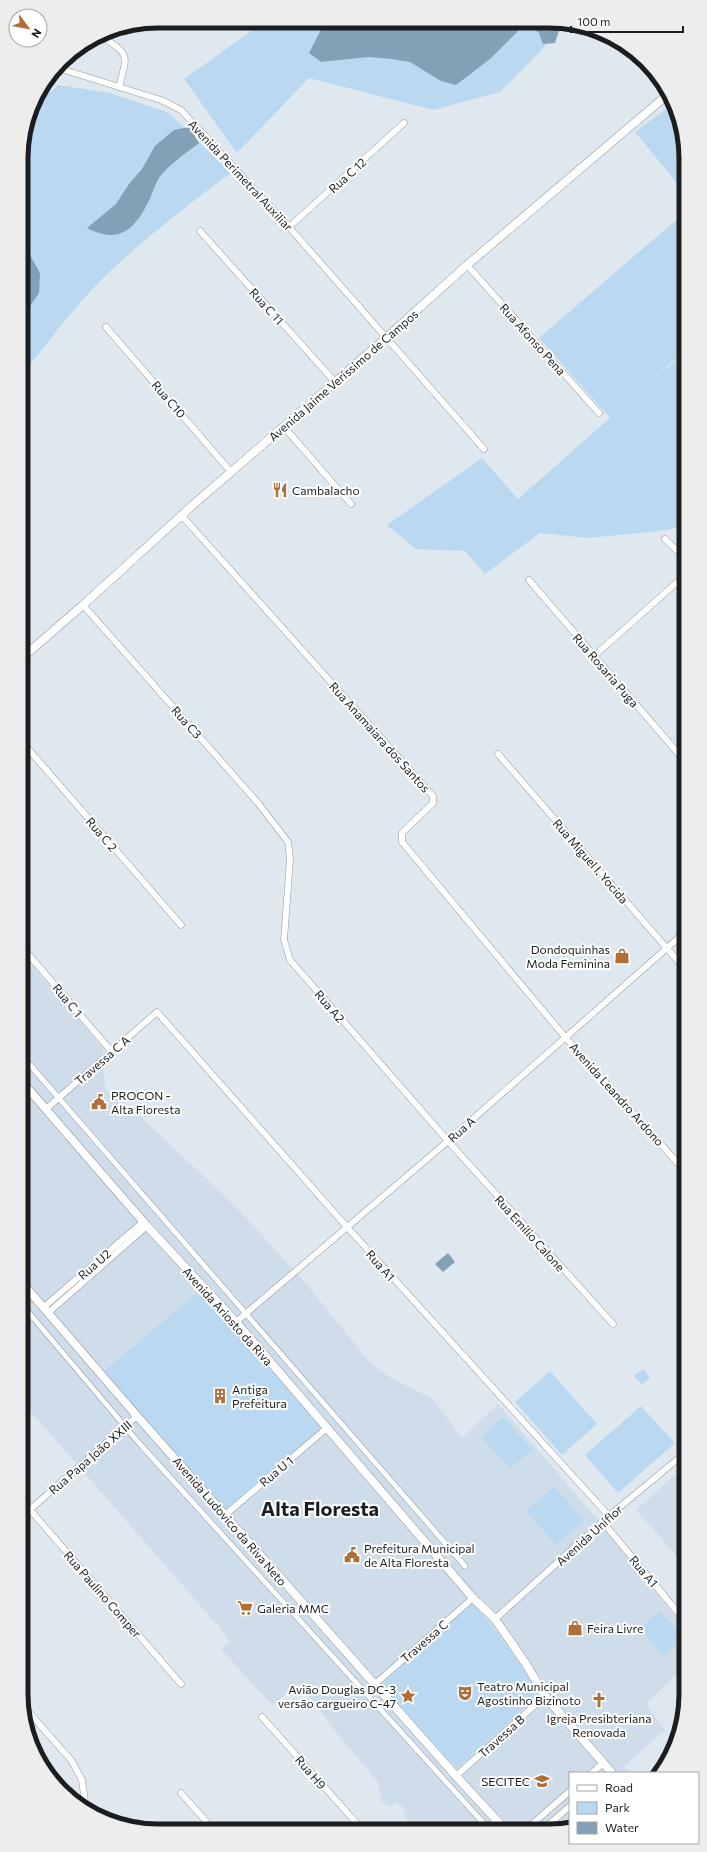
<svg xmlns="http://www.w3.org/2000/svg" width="707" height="1852" viewBox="0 0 707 1852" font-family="Commissioner,sans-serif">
  <rect width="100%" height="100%" fill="#e0e8ef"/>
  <!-- built -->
  <g fill="#cedde9">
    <path d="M 24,956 L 103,1048 L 105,1089 L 137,1113 L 237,1208 L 304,1281 L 368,1360 L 388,1376 L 434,1400 L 462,1438 L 498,1404 L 610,1534 L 686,1630 L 686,1665 L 646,1704 L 665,1730 L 624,1766 L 630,1773 L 570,1773 L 570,1826 L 413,1827 L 403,1815 L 406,1811 L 397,1801 L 390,1807 L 382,1802 L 378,1782 L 344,1742 L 299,1684 L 272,1705 L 221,1649 L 230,1642 L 219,1627 L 25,1405 Z"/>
    <path d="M 685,1466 L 685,1565 L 636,1510 Z"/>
  </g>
  <!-- green -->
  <g fill="#bad9f0">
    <path d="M 264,22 L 567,24 L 500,92 L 433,110 L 309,78 L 237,153 L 184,79 Z"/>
    <path d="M 58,85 L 110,93 L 169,113 L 231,173 C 187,205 143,240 104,277 C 74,307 48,342 22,375 L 21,149 L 32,109 Z"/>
    <path d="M 671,105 L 681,123 L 682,189 L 635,132 Z"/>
    <path d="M 682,215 L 682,353 L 645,386 L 682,355 L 682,527 L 660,531 L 588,538 L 540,533 L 485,574 L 465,551 L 416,549 L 387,525 L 482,458 L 518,499 L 610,418 L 539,338 Z"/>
    <path d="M 202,1289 L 323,1427 L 225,1510 L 103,1372 Z"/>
    <path d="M 643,1369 L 650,1377 L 642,1385 L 634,1376 Z"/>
    <path d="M 550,1371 L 597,1424 L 562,1455 L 515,1402 Z"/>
    <path d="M 641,1406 L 675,1443 L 618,1493 L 585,1455 Z"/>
    <path d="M 503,1417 L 532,1450 L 510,1469 L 481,1437 Z"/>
    <path d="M 554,1487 L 584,1520 L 556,1545 L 526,1511 Z"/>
    <path d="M 472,1602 C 497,1632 520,1661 539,1695 L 457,1768 L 379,1687 Z"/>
    <path d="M 660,1611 L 684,1638 L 664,1656 L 640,1629 Z"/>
  </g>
  <!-- water -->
  <g fill="#82a1b7">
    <path d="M 325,22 L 526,23 L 490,59 L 456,85 L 441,81 L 410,62 L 392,59 L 368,57 L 321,62 L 309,53 Z"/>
    <path d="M 528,23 L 561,24 L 555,43 L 543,44 L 539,33 Z"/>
    <path d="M 189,127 L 199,143 C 187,152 173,162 162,174 C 157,179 154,189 151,196 C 137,227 121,246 87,228 L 116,204 L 129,184 L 142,169 L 155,146 L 174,130 Z"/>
    <path d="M 26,248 L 40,273 L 39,293 L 22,318 L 22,249 Z"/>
    <path d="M 448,1253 L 455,1262 L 443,1272 L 435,1264 Z"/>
  </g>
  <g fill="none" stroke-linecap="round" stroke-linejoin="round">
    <defs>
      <g id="pedestrian">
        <path d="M 24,1058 L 465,1566"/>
        <path d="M 24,1307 L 139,1443 L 487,1827"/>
      </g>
      <g id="minor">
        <path d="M 100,35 C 130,56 128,52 119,87"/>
        <path d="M 58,68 L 161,100 L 181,110 L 289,227 L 484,449"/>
        <path d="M 289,227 L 404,123"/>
        <path d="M 200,231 L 335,382"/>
        <path d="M 467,265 L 599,413"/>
        <path d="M 106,327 L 231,472"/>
        <path d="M 284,427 L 351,504"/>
        <path d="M 182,516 L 433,796 L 433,803 L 402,833 L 402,842 L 565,1037 L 684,1170"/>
        <path d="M 665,539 L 683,556"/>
        <path d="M 529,580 L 683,759"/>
        <path d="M 83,605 L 258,803 L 288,842 L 290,859 L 284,940 L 290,960 L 448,1141 L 613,1324"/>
        <path d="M 23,641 L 30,650"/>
        <path d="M 594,656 L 683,577"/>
        <path d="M 23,743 L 181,925"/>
        <path d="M 498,754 L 684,968"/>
        <path d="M 23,948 L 112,1052"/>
        <path d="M 46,1109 L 157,1012 L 347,1227 L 609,1516"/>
        <path d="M 44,1307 L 143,1222"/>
        <path d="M 49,1312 L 147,1226"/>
        <path d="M 236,1322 L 448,1141 L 684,933"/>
        <path d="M 25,1504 L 181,1684"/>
        <path d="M 25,1514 L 137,1416"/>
        <path d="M 225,1515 L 327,1428"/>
        <path d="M 602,1521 L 685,1621"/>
        <path d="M 495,1619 L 609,1516 L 685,1453"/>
        <path d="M 374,1685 L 473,1598"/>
        <path d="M 26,1709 L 71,1760 L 82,1780 L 86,1809"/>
        <path d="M 262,1717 L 360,1827"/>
        <path d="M 592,1773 L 603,1763"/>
        <path d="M 456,1776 L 545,1696"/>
        <path d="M 181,1793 L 212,1828"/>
        <path d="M 489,1827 L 496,1820"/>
        <path d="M 529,1827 L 570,1791"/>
        <path d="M 546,1827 L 570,1806"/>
      </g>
      <g id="tertiary">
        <path d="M 23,657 L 83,605 L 194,504 L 386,338 L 467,265 L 666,96"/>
        <path d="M 24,1084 L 147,1226 L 236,1322 L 473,1598 L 495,1619 L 526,1664 L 545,1696 L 612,1773"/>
        <path d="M 24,1285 L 137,1416 L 456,1776 L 503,1827"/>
      </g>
    </defs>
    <!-- pedestrian casing -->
    <use href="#pedestrian" stroke="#91999f" stroke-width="6"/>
    <!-- minor casing -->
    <use href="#minor" stroke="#91999f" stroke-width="7"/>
    <!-- tertiary casing -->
    <use href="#tertiary" stroke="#91999f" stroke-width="9"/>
    <!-- pedestrian -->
    <use href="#pedestrian" stroke="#fff" stroke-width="5"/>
    <!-- minor -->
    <use href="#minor" stroke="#fff" stroke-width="6"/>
    <!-- tertiary -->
    <use href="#tertiary" stroke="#fff" stroke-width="8"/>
  </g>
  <!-- icons -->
  <defs>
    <symbol id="restaurant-bare" viewBox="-9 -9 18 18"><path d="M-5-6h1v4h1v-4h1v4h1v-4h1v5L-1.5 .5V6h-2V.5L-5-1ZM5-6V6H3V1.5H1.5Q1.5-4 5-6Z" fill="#af6f37" stroke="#fff" stroke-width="2.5" paint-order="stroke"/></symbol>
    <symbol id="shop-bare" viewBox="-9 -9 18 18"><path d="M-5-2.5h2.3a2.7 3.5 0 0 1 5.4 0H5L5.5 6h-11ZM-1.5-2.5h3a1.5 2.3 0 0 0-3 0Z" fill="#af6f37" stroke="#fff" stroke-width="2.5" paint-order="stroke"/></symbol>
    <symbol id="civic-bare" viewBox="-9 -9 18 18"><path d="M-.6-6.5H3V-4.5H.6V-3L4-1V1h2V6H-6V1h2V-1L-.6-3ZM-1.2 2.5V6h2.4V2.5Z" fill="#af6f37" stroke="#fff" stroke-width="2.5" paint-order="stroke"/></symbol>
    <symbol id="building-bare" viewBox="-9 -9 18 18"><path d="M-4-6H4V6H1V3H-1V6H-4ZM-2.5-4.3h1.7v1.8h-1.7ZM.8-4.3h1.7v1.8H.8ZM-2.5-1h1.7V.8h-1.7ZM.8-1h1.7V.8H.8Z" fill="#af6f37" stroke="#fff" stroke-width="2.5" paint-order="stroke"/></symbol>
    <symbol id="supermarket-bare" viewBox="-9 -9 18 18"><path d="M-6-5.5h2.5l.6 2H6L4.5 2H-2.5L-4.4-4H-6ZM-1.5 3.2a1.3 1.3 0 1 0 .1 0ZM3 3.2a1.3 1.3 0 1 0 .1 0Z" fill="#af6f37" stroke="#fff" stroke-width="2.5" paint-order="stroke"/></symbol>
    <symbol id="theatre-bare" viewBox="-9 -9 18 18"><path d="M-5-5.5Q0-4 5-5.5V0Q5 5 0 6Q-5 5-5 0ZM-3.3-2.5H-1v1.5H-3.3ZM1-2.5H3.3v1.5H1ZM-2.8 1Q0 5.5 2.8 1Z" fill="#af6f37" stroke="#fff" stroke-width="2.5" paint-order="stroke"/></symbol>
    <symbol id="sight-bare" viewBox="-9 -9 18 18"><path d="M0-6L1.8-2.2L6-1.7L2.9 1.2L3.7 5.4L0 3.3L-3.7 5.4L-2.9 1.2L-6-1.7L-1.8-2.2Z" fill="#af6f37" stroke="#fff" stroke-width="2.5" paint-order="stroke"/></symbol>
    <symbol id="church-bare" viewBox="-9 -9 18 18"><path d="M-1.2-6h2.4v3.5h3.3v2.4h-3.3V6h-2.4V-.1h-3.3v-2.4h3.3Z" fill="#af6f37" stroke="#fff" stroke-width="2.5" paint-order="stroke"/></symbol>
    <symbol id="university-bare" viewBox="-9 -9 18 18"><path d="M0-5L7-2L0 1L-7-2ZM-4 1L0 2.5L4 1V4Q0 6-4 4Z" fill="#af6f37" stroke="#fff" stroke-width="2.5" paint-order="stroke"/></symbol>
  </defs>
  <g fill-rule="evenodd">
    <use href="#restaurant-bare" x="269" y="479" width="22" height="22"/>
    <use href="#shop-bare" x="611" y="945" width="22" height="22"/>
    <use href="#civic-bare" x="88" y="1091" width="22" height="22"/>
    <use href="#building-bare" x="209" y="1385" width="22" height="22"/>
    <use href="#civic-bare" x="341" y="1544" width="22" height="22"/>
    <use href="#supermarket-bare" x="234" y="1597" width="22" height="22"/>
    <use href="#shop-bare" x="564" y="1617" width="22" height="22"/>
    <use href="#theatre-bare" x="454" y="1682" width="22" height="22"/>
    <use href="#sight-bare" x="397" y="1685" width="22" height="22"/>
    <use href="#church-bare" x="588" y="1689" width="22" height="22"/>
    <use href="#university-bare" x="531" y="1770" width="22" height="22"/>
  </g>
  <g text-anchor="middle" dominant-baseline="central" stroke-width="4" stroke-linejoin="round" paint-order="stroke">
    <!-- street labels -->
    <g font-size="12" fill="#1b1e20" stroke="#fff">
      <text transform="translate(241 175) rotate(47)">Avenida Perimetral Auxiliar</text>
      <text transform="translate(347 175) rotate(-42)">Rua C 12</text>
      <text transform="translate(267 306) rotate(48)">Rua C 11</text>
      <text transform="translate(533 339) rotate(48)">Rua Afonso Pena</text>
      <text transform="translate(343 375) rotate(-41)">Avenida Jaime Veríssimo de Campos</text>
      <text transform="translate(169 399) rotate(49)">Rua C10</text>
      <text transform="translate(606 670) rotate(49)">Rua Rosaria Puga</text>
      <text transform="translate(187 722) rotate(48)">Rua C3</text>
      <text transform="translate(380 737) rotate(48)">Rua Anamaiara dos Santos</text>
      <text transform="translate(102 834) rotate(49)">Rua C 2</text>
      <text transform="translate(591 861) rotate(49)">Rua Miguel I. Yocida</text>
      <text transform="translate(68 1000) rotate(50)">Rua C 1</text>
      <text transform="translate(330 1006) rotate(49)">Rua A2</text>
      <text transform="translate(102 1060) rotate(-41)">Travessa C A</text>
      <text transform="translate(617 1094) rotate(48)">Avenida Leandro Ardono</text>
      <text transform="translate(461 1129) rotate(-42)">Rua A</text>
      <text transform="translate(530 1233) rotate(48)">Rua Emilio Calone</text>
      <text transform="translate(94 1264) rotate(-41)">Rua U2</text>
      <text transform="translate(381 1265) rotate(48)">Rua A1</text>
      <text transform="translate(228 1316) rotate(48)">Avenida Ariosto da Riva</text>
      <text transform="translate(90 1457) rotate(-41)">Rua Papa João XXIII</text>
      <text transform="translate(276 1471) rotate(-40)">Rua U 1</text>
      <text transform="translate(230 1521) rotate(49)">Avenida Ludovico da Riva Neto</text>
      <text transform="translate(589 1535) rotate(-42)">Avenida Uniflor</text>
      <text transform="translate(644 1571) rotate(50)">Rua A1</text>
      <text transform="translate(103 1594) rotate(49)">Rua Paulino Comper</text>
      <text transform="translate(424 1641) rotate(-41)">Travessa C</text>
      <text transform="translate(501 1736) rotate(-42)">Travessa B</text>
      <text transform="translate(311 1772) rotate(49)">Rua H9</text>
    </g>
    <!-- poi labels -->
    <g font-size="12" fill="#1b1e20" stroke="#fff" text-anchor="start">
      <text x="292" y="490">Cambalacho</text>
      <text x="610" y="949" text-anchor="end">Dondoquinhas<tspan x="610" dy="14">Moda Feminina</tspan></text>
      <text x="111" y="1095">PROCON -<tspan x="111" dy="14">Alta Floresta</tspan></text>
      <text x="232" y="1389">Antiga<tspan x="232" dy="14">Prefeitura</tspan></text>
      <text x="364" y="1548">Prefeitura Municipal<tspan x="364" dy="14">de Alta Floresta</tspan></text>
      <text x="257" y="1608">Galeria MMC</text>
      <text x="587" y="1628">Feira Livre</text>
      <text x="477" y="1686">Teatro Municipal<tspan x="477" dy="14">Agostinho Bizinoto</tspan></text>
      <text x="396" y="1689" text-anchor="end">Avião Douglas DC-3<tspan x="396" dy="14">versão cargueiro C-47</tspan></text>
      <text x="599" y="1718" text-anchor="middle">Igreja Presibteriana<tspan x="599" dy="14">Renovada</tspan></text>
      <text x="530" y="1781" text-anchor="end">SECITEC</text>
    </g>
    <!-- town labels -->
    <g font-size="20" font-weight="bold" fill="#1b1e20" stroke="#fff">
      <text x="320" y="1508">Alta Floresta</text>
    </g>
  </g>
  <!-- crop -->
  <path d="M0 0H707V1852H0ZM158 28H549A130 130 0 0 1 679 158V1694A130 130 0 0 1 549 1824H158A130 130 0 0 1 28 1694V158A130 130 0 0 1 158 28Z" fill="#ededed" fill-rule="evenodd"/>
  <path fill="none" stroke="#1b1e20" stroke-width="5" d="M158 28H549A130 130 0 0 1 679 158V1694A130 130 0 0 1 549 1824H158A130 130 0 0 1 28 1694V158A130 130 0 0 1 158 28Z"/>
  <!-- legend -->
  <rect x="569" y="1772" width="130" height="72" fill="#ffffff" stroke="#a4a5a6"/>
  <rect x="577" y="1785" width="20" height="6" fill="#ffffff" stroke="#a4a5a6"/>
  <text x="605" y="1792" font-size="12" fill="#1b1e20">Road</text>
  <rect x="577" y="1802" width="20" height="12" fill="#bad9f0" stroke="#a4a5a6"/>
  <text x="605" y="1812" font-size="12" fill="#1b1e20">Park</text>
  <rect x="577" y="1822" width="20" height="12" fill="#82a1b7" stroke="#a4a5a6"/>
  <text x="605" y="1832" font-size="12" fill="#1b1e20">Water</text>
  <!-- north arrow -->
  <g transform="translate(28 28) rotate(122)"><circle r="19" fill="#ffffff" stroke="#a4a5a6"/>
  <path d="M0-3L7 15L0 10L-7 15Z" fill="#af6f37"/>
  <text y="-6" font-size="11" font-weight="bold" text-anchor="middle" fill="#1b1e20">N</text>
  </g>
  <!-- scale -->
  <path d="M571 26v6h112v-6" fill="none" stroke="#1b1e20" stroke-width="2"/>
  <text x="577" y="26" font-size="12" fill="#1b1e20" stroke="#ffffff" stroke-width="3" paint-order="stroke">100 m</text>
</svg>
